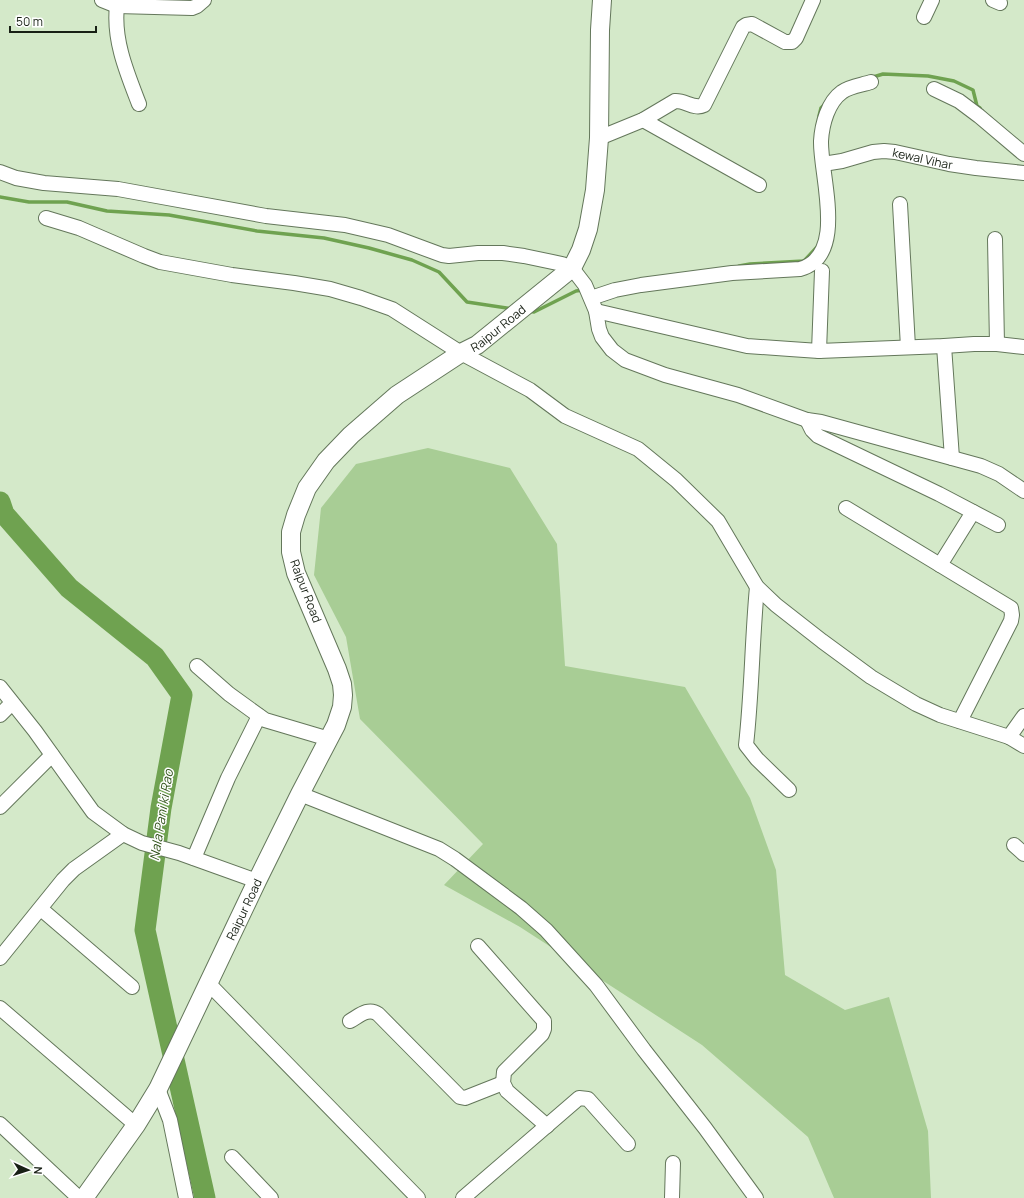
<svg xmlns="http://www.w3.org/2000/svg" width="1024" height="1198" viewBox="0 0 1024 1198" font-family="Manrope,sans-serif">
  <rect width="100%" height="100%" fill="#d4e9c9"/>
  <!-- green -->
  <path fill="#a8cd95" d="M 428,448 L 510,468 L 557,544 L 565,666 L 685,687 L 750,798 L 776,870 L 785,975 L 845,1010 L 889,997 L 928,1131 L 931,1198 L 834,1198 L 808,1137 L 702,1045 L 520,927 L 444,885 L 483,844 L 360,719 L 346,637 L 314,575 L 321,508 L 356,464 Z"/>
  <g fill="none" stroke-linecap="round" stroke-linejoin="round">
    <!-- stream -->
    <g stroke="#6fa250" stroke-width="3.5">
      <path d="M 870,78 L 883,74 L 928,76 L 954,81 L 973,90 L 977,106 L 980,108"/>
      <path d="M 819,116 L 821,108 L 826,103"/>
      <path d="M 0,197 L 29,202 L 67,202 L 107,211 L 169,215 L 257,231 L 324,238 L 369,248 L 412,260 L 439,272 L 467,302 L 513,309"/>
      <path d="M 739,266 L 750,264 L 804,261 L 817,247"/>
      <path d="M 529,311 L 534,312 L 576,291 L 583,290"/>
    </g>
    <!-- river -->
    <path stroke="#6fa250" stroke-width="21" d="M 0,502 L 4,514 L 69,588 L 155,657 L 182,695 L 161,808 L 145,930 L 205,1198"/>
    <defs>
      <g id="minor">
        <path d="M 102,0 L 117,6 L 192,8 L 197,6 L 204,0"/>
        <path d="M 993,0 L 1000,3"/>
        <path d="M 117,6 C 113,40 127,73 139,104"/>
        <path d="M 924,17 L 932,0"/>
        <path d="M 934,89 L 959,101 L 979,116 L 1024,154"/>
        <path d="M 643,120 L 759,185"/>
        <path d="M 599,138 L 643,120 L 675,101 C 685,100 694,110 704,105 L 743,27 L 746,25 L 752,24 L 785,42 L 792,42 L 796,38 L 813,0"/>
        <path id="s1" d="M 823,164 L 842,161 L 873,152 L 884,151 L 895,152 L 949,164 L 976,168 L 1024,173"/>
        <path d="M 0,172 L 16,178 L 44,183 L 118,189 L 266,216 L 345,225 L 388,235 L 442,255 L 449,256 L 478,253 L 503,253 L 524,256 L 562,264 L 572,268 L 585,285 L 596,311 L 599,329 L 602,337 L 612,350 L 625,360 L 665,375 L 738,395 L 807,420 L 821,422 L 981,466 L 999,474 L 1024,491"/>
        <path d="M 900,204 L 908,347"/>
        <path d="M 46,218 L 79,228 L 144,256 L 160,262 L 232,275 L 294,283 L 330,289 L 361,298 L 392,309 L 461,353 L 530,390 L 565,416 L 638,449 L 676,480 L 718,521 L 757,587 L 776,605 L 822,641 L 871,677 L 916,704 L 940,715 L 1009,737 L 1024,746"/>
        <path d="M 995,239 L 997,344"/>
        <path d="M 591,298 L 615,290 L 641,285 L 732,273 L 800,269 C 848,256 820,175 821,141 C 822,124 828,102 842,92 C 850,86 862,85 871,82"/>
        <path d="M 596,311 L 747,346 L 790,349 L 819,351 L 944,346 L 974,344 L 997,344 L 1024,347"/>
        <path d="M 944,346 L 952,458"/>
        <path d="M 819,351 L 822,271"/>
        <path d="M 807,420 L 812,430 L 818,436 L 939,494 L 998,525"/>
        <path d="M 846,508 L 1011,608 L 1012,615 L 1011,621 L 960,721"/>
        <path d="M 940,565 L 973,512"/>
        <path d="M 757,587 C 752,640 752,692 746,745 L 757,759 L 789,790"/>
        <path d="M 197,666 L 229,694 L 265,720 L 329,739"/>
        <path d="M 0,687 L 35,731 L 93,812 L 123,834 L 142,843 L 179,853 L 257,881"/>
        <path d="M 0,715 L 12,703"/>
        <path d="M 1009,737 L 1024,716"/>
        <path d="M 300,794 L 439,849 L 455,859 L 521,908 L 546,930 L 596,985 L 644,1050 L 705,1128 L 756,1198"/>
        <path d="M 0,807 L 52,755"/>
        <path d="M 1014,845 L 1024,854"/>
        <path d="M 194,858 L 228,778 L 259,716"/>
        <path d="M 41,909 L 132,987"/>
        <path d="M 478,946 L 544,1021 L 544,1029 L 542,1034 L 504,1072 L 503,1083 L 507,1091 L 547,1126"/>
        <path d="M 0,958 L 63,880 L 74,869 L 123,834"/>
        <path d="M 209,984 L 418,1198"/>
        <path d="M 0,1008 L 136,1125"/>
        <path d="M 350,1021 C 359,1016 368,1007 378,1014 L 460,1097 L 465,1098 L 503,1083"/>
        <path d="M 158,1089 L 170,1120 L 186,1198"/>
        <path d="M 0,1124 L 79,1198"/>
        <path d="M 232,1157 L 271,1198"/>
        <path d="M 463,1198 L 579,1098 L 588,1099 L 628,1144"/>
        <path d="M 672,1198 L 673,1163"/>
      </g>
      <g id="major">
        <path id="s2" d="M 84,1198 L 136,1125 L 158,1089 L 257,881 L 300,794 L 336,725 L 342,707 L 343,695 L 342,684 L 337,669 L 296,573 L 291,552 L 291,532 L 296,515 L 307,488 L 326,461 L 351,435 L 397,395 L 461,353 L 477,345 L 572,268 L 581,250 L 588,229 L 595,190 L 599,138 L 600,30 L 602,0"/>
      </g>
    </defs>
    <!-- minor casing -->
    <use href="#minor" stroke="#64775b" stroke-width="16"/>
    <!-- major casing -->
    <use href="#major" stroke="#64775b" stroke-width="20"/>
    <!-- minor -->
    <use href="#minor" stroke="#fff" stroke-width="14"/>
    <!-- major -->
    <use href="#major" stroke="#fff" stroke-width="18"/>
  </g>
  <g text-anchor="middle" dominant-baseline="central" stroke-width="3" stroke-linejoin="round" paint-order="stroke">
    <!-- street labels -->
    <g font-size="12" fill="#182015" stroke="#fff">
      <text stroke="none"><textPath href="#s1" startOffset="102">kewal Vihar</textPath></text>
      <text stroke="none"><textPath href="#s2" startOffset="1039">Raipur Road</textPath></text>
      <text transform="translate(306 591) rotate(69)">Raipur Road</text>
      <text stroke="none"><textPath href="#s2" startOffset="331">Raipur Road</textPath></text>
    </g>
    <!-- water labels -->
    <g font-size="13" font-style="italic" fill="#305219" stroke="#fff">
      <text transform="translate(161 815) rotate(-81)">Nala Pani ki Rao</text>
    </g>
  </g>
  <!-- north arrow -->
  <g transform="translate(28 1170) rotate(93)" stroke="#ffffff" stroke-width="3" paint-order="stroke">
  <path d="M0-3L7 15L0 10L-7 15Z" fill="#182015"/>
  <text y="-6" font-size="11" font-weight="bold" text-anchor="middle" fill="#182015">N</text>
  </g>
  <!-- scale -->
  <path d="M10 26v6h86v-6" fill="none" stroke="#182015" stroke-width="2"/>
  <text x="16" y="26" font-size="12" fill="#182015" stroke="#ffffff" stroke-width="3" paint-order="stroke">50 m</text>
</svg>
